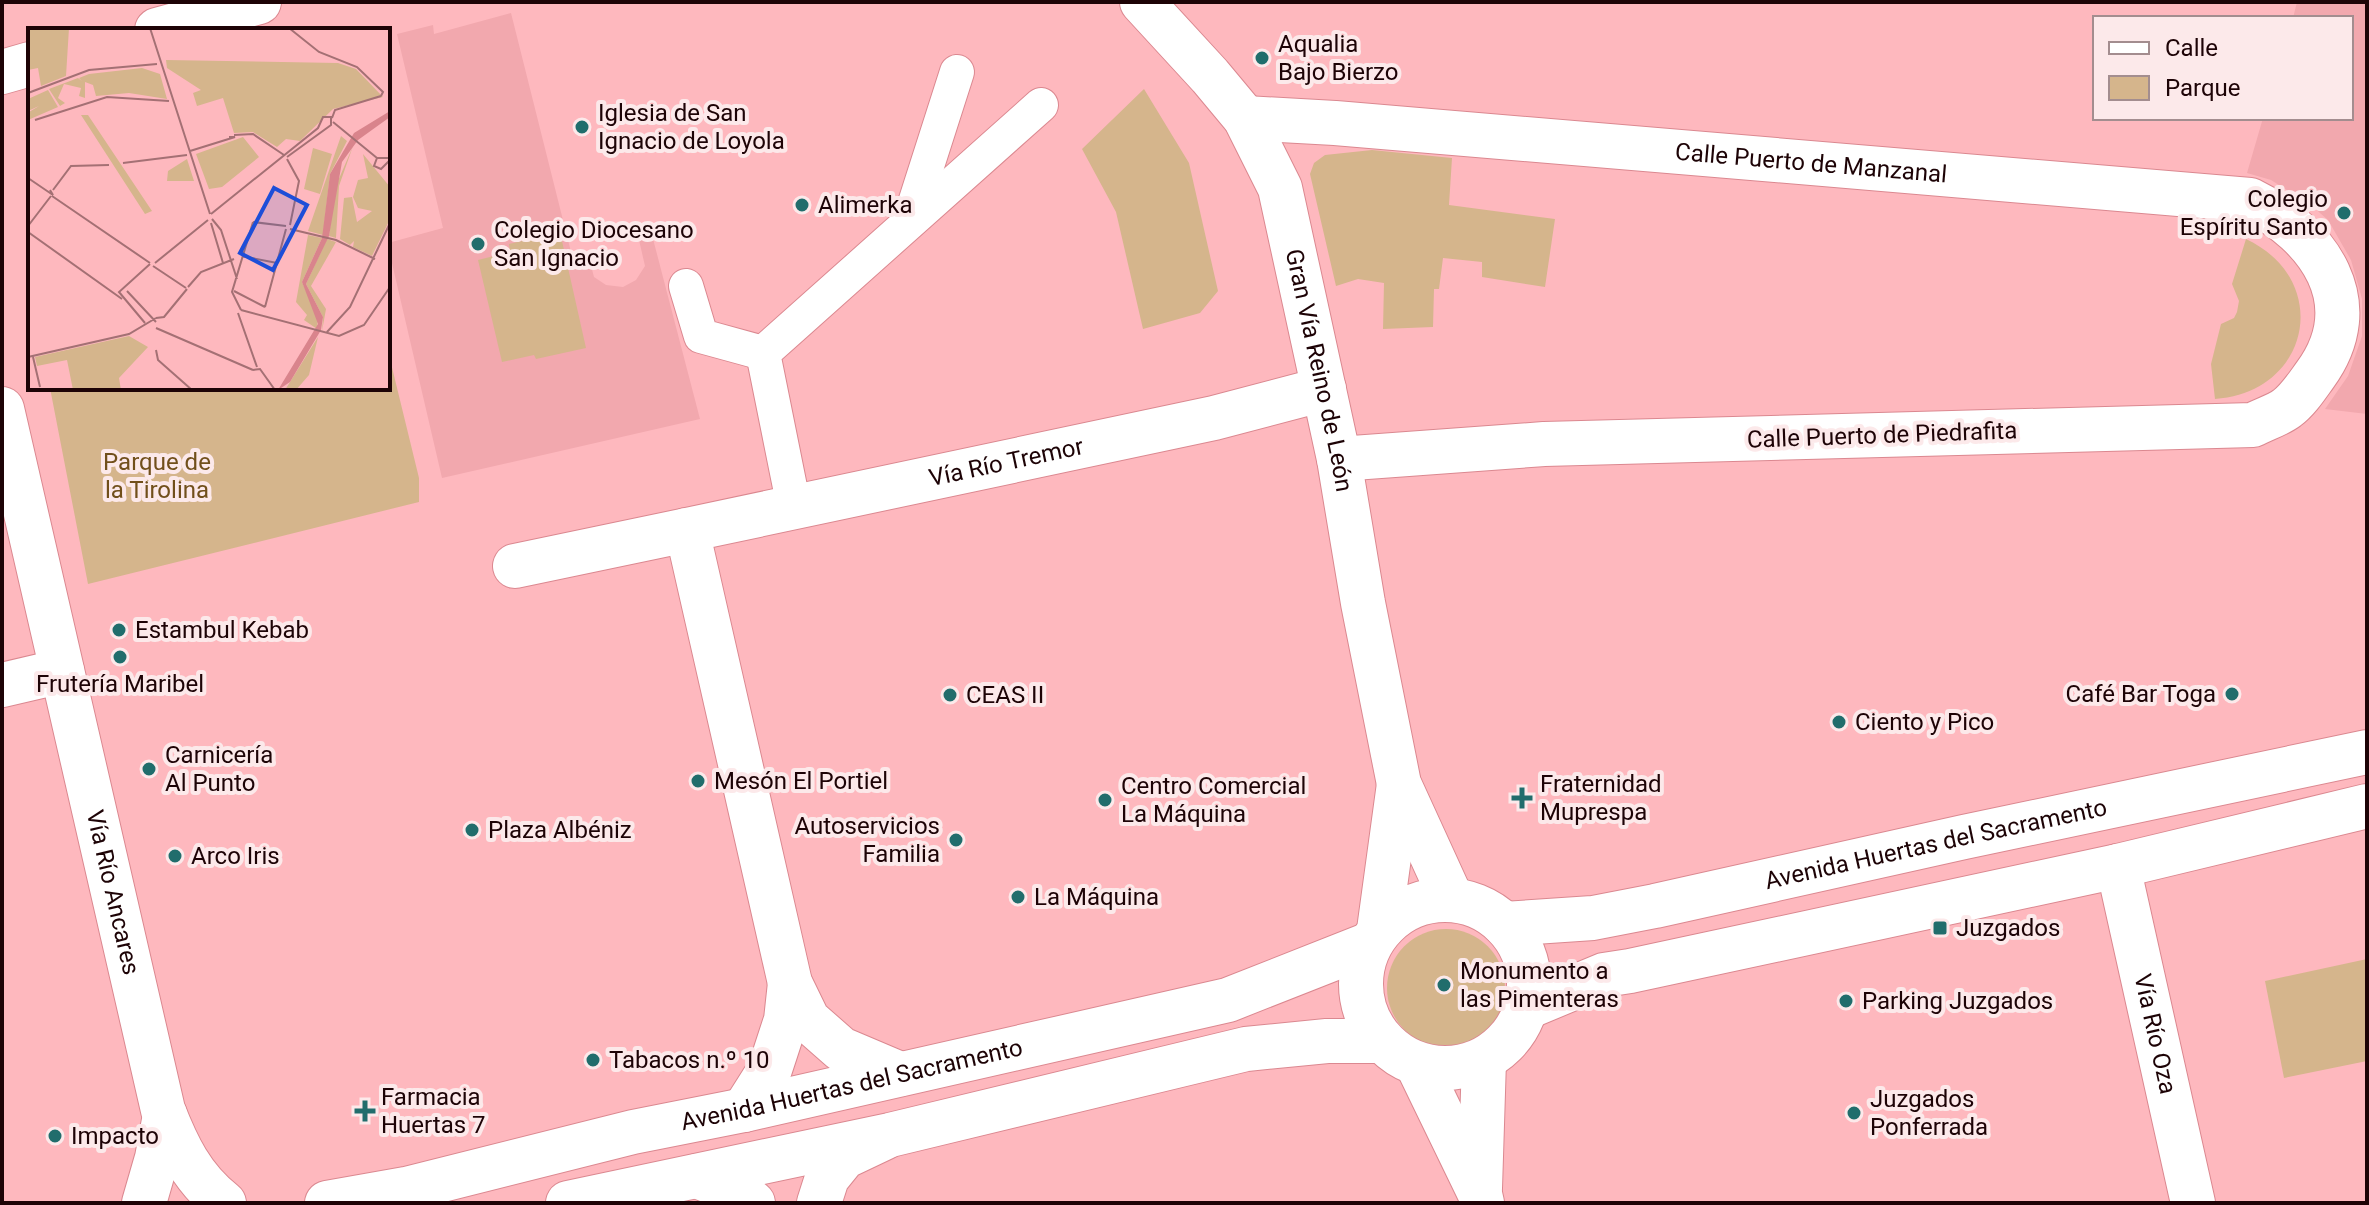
<svg xmlns="http://www.w3.org/2000/svg" width="2369" height="1205" viewBox="0 0 2369 1205" font-family="Roboto,sans-serif">
  <rect width="100%" height="100%" fill="#feb8be"/>
  <!-- built -->
  <g fill="#f2a8ae">
    <path d="M 2297,2 L 2367,3 L 2367,414 L 2325,409 L 2348,376 L 2362,336 L 2362,299 L 2351,260 L 2328,220 L 2312,206 L 2271,180 L 2247,173 L 2263,118 L 2351,118 L 2351,18 L 2293,18 Z"/>
    <path d="M 511,13 L 572,256 L 588,254 L 594,277 L 606,285 L 623,287 L 636,280 L 645,266 L 639,240 L 652,235 L 700,419 L 442,478 L 388,246 L 388,243 L 443,228 L 397,34 L 433,25 L 434,34 Z"/>
  </g>
  <!-- green -->
  <g fill="#d5b58c">
    <path d="M 1144,89 L 1189,163 L 1218,291 L 1200,313 L 1143,329 L 1116,212 L 1082,149 Z"/>
    <path d="M 1372,150 L 1452,158 L 1449,205 L 1555,219 L 1545,287 L 1482,277 L 1482,262 L 1443,258 L 1439,289 L 1434,289 L 1433,327 L 1383,329 L 1384,283 L 1358,279 L 1336,286 L 1310,174 L 1314,163 L 1325,155 Z"/>
    <path d="M 560,232 L 586,348 L 536,359 L 534,355 L 502,362 L 478,260 L 510,252 L 509,244 Z"/>
    <path d="M 2246,239 C 2333,280 2311,392 2215,399 L 2211,364 L 2221,324 L 2234,318 L 2237,312 L 2239,301 L 2232,284 Z"/>
    <path d="M 388,351 L 419,478 L 419,502 L 88,584 L 50,388 L 388,388 Z"/>
    <circle cx="1446" cy="988" r="59"/>
    <path d="M 2367,959 L 2367,1061 L 2284,1078 L 2265,981 Z"/>
  </g>
  <g fill="none" stroke-linecap="round" stroke-linejoin="round">
    <defs>
      <g id="pedestrian">
        <path d="M 909,222 L 957,72"/>
        <path d="M 686,286 L 701,336 L 763,353"/>
        <path d="M 794,507 L 763,353 L 1041,105"/>
      </g>
      <g id="minor">
        <path id="s1" d="M 1245,118 L 1335,123 L 2250,200 C 2319,234 2368,303 2315,375 C 2307,386 2298,400 2287,408 C 2278,415 2264,419 2253,425 L 1544,444 L 1339,459"/>
        <path d="M 515,566 L 687,530"/>
        <path d="M 2,685 L 62,671"/>
        <path id="s2" d="M 2118,866 L 2193,1203"/>
        <path id="s3" d="M 900,1074 L 841,1049 L 808,1020 L 790,983 L 687,530 L 1214,418 L 1324,389"/>
        <path d="M 744,1110 L 770,1069 L 786,1020 L 790,983"/>
        <path d="M 697,1176 L 742,1194 L 753,1203"/>
        <path d="M 819,1203 L 827,1178 L 844,1157 L 884,1138"/>
      </g>
      <g id="tertiary">
        <path id="s4" d="M 1142,2 L 1210,76 L 1245,118 L 1280,188 L 1339,459 L 1363,603 L 1399,784 L 1452,900"/>
        <path d="M 157,30 L 259,2"/>
        <path d="M 2,72 L 30,64"/>
        <path id="s5" d="M 2,409 L 163,1110 C 177,1146 192,1178 224,1203"/>
        <circle cx="1445" cy="984" r="84"/>
        <path id="s6" d="M 1504,924 L 1593,918 L 1655,906 L 1964,837 L 2367,752"/>
        <path d="M 1379,930 L 1399,784"/>
        <path d="M 1525,1008 L 1604,975 L 1630,971 L 2118,866 L 2367,806"/>
        <path d="M 1417,1064 L 1480,1194 L 1482,1203"/>
        <path d="M 1480,1188 L 1484,1060"/>
        <path d="M 144,1203 L 157,1158 L 165,1115"/>
        <path id="s7" d="M 327,1203 L 406,1189 L 633,1132 L 744,1110 L 1228,1000 L 1370,944"/>
        <path d="M 568,1203 L 890,1135 L 1246,1049 L 1327,1041 L 1381,1041"/>
      </g>
    </defs>
    <!-- pedestrian casing -->
    <use href="#pedestrian" stroke="#db8890" stroke-width="36"/>
    <!-- minor casing -->
    <use href="#minor" stroke="#db8890" stroke-width="46"/>
    <!-- tertiary casing -->
    <use href="#tertiary" stroke="#db8890" stroke-width="46"/>
    <!-- pedestrian -->
    <use href="#pedestrian" stroke="#fff" stroke-width="34"/>
    <!-- minor -->
    <use href="#minor" stroke="#fff" stroke-width="44"/>
    <!-- tertiary -->
    <use href="#tertiary" stroke="#fff" stroke-width="44"/>
  </g>
  <!-- markers -->
  <g fill="#216d6c" stroke="#fce9ea" stroke-width="3">
    <circle cx="1262" cy="58" r="8"/>
    <circle cx="582" cy="127" r="8"/>
    <circle cx="802" cy="205" r="8"/>
    <circle cx="2344" cy="213" r="8"/>
    <circle cx="478" cy="244" r="8"/>
    <circle cx="119" cy="630" r="8"/>
    <circle cx="120" cy="657" r="8"/>
    <circle cx="2232" cy="694" r="8"/>
    <circle cx="950" cy="695" r="8"/>
    <circle cx="1839" cy="722" r="8"/>
    <circle cx="149" cy="769" r="8"/>
    <circle cx="698" cy="781" r="8"/>
    <path d="M1518 786h8v8h8v8h-8v8h-8v-8h-8v-8h8z"/>
    <circle cx="1105" cy="800" r="8"/>
    <circle cx="472" cy="830" r="8"/>
    <circle cx="956" cy="840" r="8"/>
    <circle cx="175" cy="856" r="8"/>
    <circle cx="1018" cy="897" r="8"/>
    <rect x="1932" y="920" width="16" height="16" rx="4"/>
    <circle cx="1444" cy="985" r="8"/>
    <circle cx="1846" cy="1001" r="8"/>
    <circle cx="593" cy="1060" r="8"/>
    <path d="M361 1099h8v8h8v8h-8v8h-8v-8h-8v-8h8z"/>
    <circle cx="1854" cy="1113" r="8"/>
    <circle cx="55" cy="1136" r="8"/>
  </g>
  <g text-anchor="middle" dominant-baseline="central" stroke-width="8" stroke-linejoin="round" paint-order="stroke">
    <!-- poi labels -->
    <g font-size="24" fill="#1d0306" stroke="#fce9ea" text-anchor="start">
      <text x="1278" y="44">Aqualia<tspan x="1278" dy="28">Bajo Bierzo</tspan></text>
      <text x="598" y="113">Iglesia de San<tspan x="598" dy="28">Ignacio de Loyola</tspan></text>
      <text x="2328" y="199" text-anchor="end">Colegio<tspan x="2328" dy="28">Espíritu Santo</tspan></text>
      <text x="818" y="205">Alimerka</text>
      <text x="494" y="230">Colegio Diocesano<tspan x="494" dy="28">San Ignacio</tspan></text>
      <text x="135" y="630">Estambul Kebab</text>
      <text x="120" y="684" text-anchor="middle">Frutería Maribel</text>
      <text x="2216" y="694" text-anchor="end">Café Bar Toga</text>
      <text x="966" y="695">CEAS II</text>
      <text x="1855" y="722">Ciento y Pico</text>
      <text x="165" y="755">Carnicería<tspan x="165" dy="28">Al Punto</tspan></text>
      <text x="714" y="781">Mesón El Portiel</text>
      <text x="1540" y="784">Fraternidad<tspan x="1540" dy="28">Muprespa</tspan></text>
      <text x="1121" y="786">Centro Comercial<tspan x="1121" dy="28">La Máquina</tspan></text>
      <text x="940" y="826" text-anchor="end">Autoservicios<tspan x="940" dy="28">Familia</tspan></text>
      <text x="488" y="830">Plaza Albéniz</text>
      <text x="191" y="856">Arco Iris</text>
      <text x="1034" y="897">La Máquina</text>
      <text x="1956" y="928">Juzgados</text>
      <text x="1460" y="971">Monumento a<tspan x="1460" dy="28">las Pimenteras</tspan></text>
      <text x="1862" y="1001">Parking Juzgados</text>
      <text x="609" y="1060">Tabacos n.º 10</text>
      <text x="381" y="1097">Farmacia<tspan x="381" dy="28">Huertas 7</tspan></text>
      <text x="1870" y="1099">Juzgados<tspan x="1870" dy="28">Ponferrada</tspan></text>
      <text x="71" y="1136">Impacto</text>
    </g>
    <!-- street labels -->
    <g font-size="24" fill="#1d0306" stroke="#fce9ea">
      <text stroke="none"><textPath href="#s1" startOffset="568">Calle Puerto de Manzanal</textPath></text>
      <text stroke="none"><textPath href="#s4" startOffset="420">Gran Vía Reino de León</textPath></text>
      <text transform="translate(1882 435) rotate(-2)">Calle Puerto de Piedrafita</text>
      <text stroke="none"><textPath href="#s3" startOffset="940">Vía Río Tremor</textPath></text>
      <text stroke="none"><textPath href="#s6" startOffset="440">Avenida Huertas del Sacramento</textPath></text>
      <text stroke="none"><textPath href="#s5" startOffset="496">Vía Río Ancares</textPath></text>
      <text stroke="none"><textPath href="#s2" startOffset="172">Vía Río Oza</textPath></text>
      <text stroke="none"><textPath href="#s7" startOffset="538">Avenida Huertas del Sacramento</textPath></text>
    </g>
    <!-- park labels -->
    <g font-size="24" fill="#714f1b" stroke="#fce9ea">
      <text x="157" y="462">Parque de<tspan x="157" dy="28">la Tirolina</tspan></text>
    </g>
  </g>
  <!-- overview -->
  <g transform="translate(28 28)">
    <rect width="362" height="362" fill="#feb8be"/>
    <path d="M 0,0 L 41,0 L 38,48 L 13,58 L 10,40 L 0,42 ZM 138,32 L 310,35 L 328,41 L 355,69 L 305,81 L 272,113 L 258,111 L 249,119 L 225,104 L 206,105 L 195,70 L 169,78 L 165,65 L 173,62 L 139,40 ZM 114,40 L 132,46 L 139,71 L 101,65 L 68,68 L 65,57 L 57,54 L 57,70 L 51,68 L 53,60 L 36,56 L 30,70 L 37,75 L 32,78 L 21,61 L 50,50 L 54,53 L 51,50 L 61,46 ZM 20,62 L 30,79 L 0,92 L 1,84 L 11,78 L 0,83 L 0,71 ZM 53,87 L 60,87 L 124,183 L 117,186 ZM 313,108 L 319,113 L 302,146 L 295,207 L 280,203 ZM 215,109 L 231,129 L 194,159 L 181,161 L 168,126 ZM 325,118 L 311,158 L 308,210 L 301,208 L 307,160 ZM 285,120 L 304,126 L 292,166 L 276,161 ZM 335,126 L 362,159 L 362,191 L 344,228 L 325,219 L 326,213 L 322,217 L 312,211 L 316,170 L 324,169 L 329,194 L 344,183 L 330,180 L 325,169 L 330,152 L 340,150 ZM 159,131 L 166,153 L 139,153 L 140,143 ZM 280,207 L 294,210 L 274,254 L 290,290 L 289,301 L 276,292 L 279,287 L 268,274 ZM 299,211 L 308,214 L 283,258 L 298,281 L 294,303 L 295,289 L 278,256 ZM 101,308 L 120,319 L 91,350 L 93,362 L 45,362 L 39,332 L 9,338 L 7,329 ZM 290,309 L 281,347 L 268,362 L 257,362 Z" fill="#d5b58c"/>
    <path d="M 362,83 L 362,89 L 330,112 L 314,134 L 301,208 L 278,256 L 295,289 L 293,302 L 262,354 L 250,362 L 290,296 L 274,254 L 294,210 L 302,146 L 326,105 Z" fill="#d9848c"/>
    <path fill="none" stroke="#a47074" stroke-width="2" d="M 122,0 L 182,186M 261,0 L 291,24 L 329,39 L 355,64 L 353,68M 0,65 L 61,42 L 129,36M 304,90 L 307,82 L 353,68M 7,92 L 79,69 L 141,73M 305,94 L 349,130M 206,107 L 225,106 L 256,127M 162,123 L 207,109 L 201,109M 362,130 L 349,130 L 346,138 L 353,141 L 362,132M 259,131 L 271,153 L 262,197M 95,135 L 159,127M 0,150 L 25,167 L 22,162M 25,162 L 43,138 L 81,137M 24,168 L 122,235M 183,186 L 290,100 L 295,89 L 303,89 L 303,97 L 259,129M 184,191 L 193,202 L 209,251M 225,194 L 258,198M 183,195 L 195,235M 0,198 L 23,168M 262,201 L 308,212 L 347,231M 0,204 L 94,271M 214,228 L 249,235M 127,235 L 180,192M 125,238 L 158,260M 160,259 L 173,244 L 206,231M 99,263 L 128,294M 206,263 L 237,279M 237,279 L 258,201M 213,282 L 311,308 L 336,297 L 362,259M 213,282 L 204,264 L 225,194M 210,285 L 229,339M 128,290 L 136,289 L 159,261M 117,295 L 91,264 L 122,236M 128,300 L 225,342M 299,304 L 322,279 L 362,195M 128,322 L 130,332 L 164,362M 0,329 L 101,306 L 128,290M 5,329 L 12,359M 225,342 L 232,341 L 247,362"/>
    <path fill="#1d4ed8" fill-opacity="0.15" stroke="#1d4ed8" stroke-width="4" d="M 246,160 L 279,177 L 245,242 L 212,225 Z"/>
    <rect width="362" height="362" fill="none" stroke="#1d0306" stroke-width="4"/>
  </g>
  <!-- border -->
  <rect width="2369" height="1205" fill="none" stroke="#1d0306" stroke-width="8"/>
  <!-- legend -->
  <rect x="2093" y="16" width="260" height="104" fill="#fce9ea" stroke="#a38d8f" stroke-width="2"/>
  <rect x="2109" y="42" width="40" height="12" fill="#ffffff" stroke="#a38d8f" stroke-width="2"/>
  <text x="2165" y="56" font-size="24" fill="#1d0306">Calle</text>
  <rect x="2109" y="76" width="40" height="24" fill="#d5b58c" stroke="#a38d8f" stroke-width="2"/>
  <text x="2165" y="96" font-size="24" fill="#1d0306">Parque</text>
</svg>
